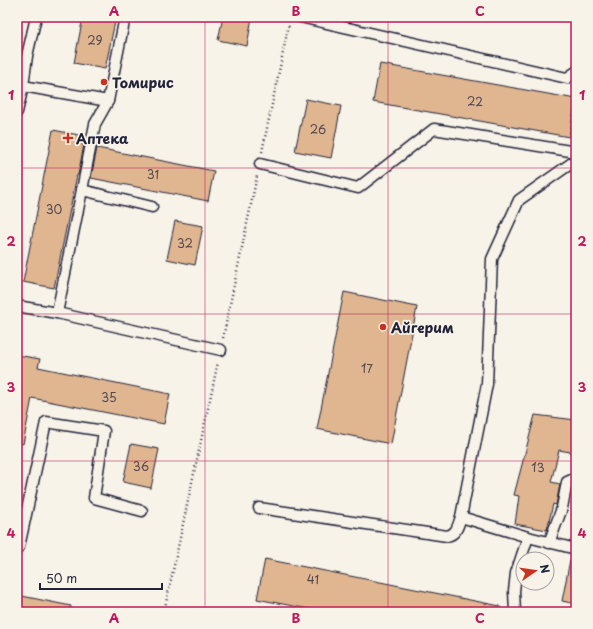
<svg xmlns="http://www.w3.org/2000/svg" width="593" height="629" viewBox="0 0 593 629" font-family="'Playpen Sans',sans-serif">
  <rect width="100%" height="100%" fill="#f7f3e8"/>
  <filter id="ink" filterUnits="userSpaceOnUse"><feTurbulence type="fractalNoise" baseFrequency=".025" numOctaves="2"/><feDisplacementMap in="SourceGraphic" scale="8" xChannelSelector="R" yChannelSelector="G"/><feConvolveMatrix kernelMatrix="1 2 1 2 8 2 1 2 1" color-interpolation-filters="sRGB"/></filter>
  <g filter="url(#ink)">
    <!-- building -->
    <g fill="#e0b690" stroke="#22223b">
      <path d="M 83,17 L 116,17 L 105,69 L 74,63 Z"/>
      <path d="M 223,17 L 252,17 L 247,46 L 218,40 Z"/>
      <path d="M 380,64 L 576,99 L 569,137 L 373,102 Z"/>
      <path d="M 306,99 L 341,106 L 331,158 L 295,151 Z"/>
      <path d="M 53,130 L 84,136 L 82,145 L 84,145 L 78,175 L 77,175 L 54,288 L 23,282 Z"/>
      <path d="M 97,148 L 214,171 L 208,201 L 91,178 Z"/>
      <path d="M 175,221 L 203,226 L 195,265 L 167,259 Z"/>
      <path d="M 344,292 L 417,307 L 391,444 L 317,429 Z"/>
      <path d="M 17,355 L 40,359 L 38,367 L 170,394 L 164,424 L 32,398 L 23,444 L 17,443 Z"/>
      <path d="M 535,415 L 576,420 L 576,453 L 559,450 L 551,482 L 560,484 L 556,505 L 553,504 L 547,530 L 515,524 L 519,496 L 514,495 Z"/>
      <path d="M 131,444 L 159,449 L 151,488 L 123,482 Z"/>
      <path d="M 265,559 L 500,606 L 500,612 L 324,612 L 257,599 Z"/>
      <path d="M 570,560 L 576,560 L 576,604 L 562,601 Z"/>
      <path d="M 17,595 L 71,606 L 70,612 L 17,612 Z"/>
    </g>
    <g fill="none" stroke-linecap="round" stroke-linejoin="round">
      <defs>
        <g id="service">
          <path d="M 36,17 L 27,56 L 23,86 L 108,101 L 125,17"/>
          <path d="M 300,17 L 567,78 L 576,72"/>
          <path d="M 17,112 L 23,86"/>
          <path d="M 260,164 L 358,188 L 434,129 L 576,152"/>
          <path d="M 82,190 L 95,124 L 108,101"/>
          <path d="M 17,306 L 57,313 L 82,190 L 152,207"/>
          <path d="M 57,313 L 221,350"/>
          <path d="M 259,508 L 447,536 C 457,534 458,525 461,517 L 487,384 L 492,259 L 519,200 L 576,160"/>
          <path d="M 461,517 L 528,537 L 576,549"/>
          <path d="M 549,543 L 562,508 L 567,482 L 576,478"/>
          <path d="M 17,546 L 19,547 L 46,422 L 104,431 L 94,498 L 142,511"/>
          <path d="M 515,612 L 514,591 L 516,573 L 528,537"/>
        </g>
      </defs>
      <!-- service casing -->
      <use href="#service" stroke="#22223b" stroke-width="13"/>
      <!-- path -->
      <g stroke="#22223b" stroke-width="2.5" stroke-dasharray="1 3" stroke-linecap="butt">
        <path d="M 262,152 L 289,24"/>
        <path d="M 223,338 L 257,176"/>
        <path d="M 164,612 L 218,362"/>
      </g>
      <!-- service -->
      <use href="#service" stroke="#f7f3e8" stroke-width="10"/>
    </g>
  </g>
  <!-- grid -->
  <path fill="none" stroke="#c2185b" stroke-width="1" stroke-opacity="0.55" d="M 205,17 L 205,612M 388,17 L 388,612M 17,168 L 576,168M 17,314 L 576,314M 17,461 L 576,461"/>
  <!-- markers -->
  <g fill="#c8321e" stroke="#f7f3e8" stroke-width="1.5">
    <circle cx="104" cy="82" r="4"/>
    <path d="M66 132h4v4h4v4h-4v4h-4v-4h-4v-4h4z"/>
    <circle cx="383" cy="327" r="4"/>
  </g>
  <g text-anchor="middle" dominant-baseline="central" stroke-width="3.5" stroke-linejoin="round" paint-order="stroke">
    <!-- number labels -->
    <g font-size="12" fill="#524750">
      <text x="95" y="40">29</text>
      <text x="475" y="101">22</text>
      <text x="318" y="129">26</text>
      <text x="153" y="174">31</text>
      <text x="54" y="209">30</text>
      <text x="185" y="243">32</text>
      <text x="367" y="368">17</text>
      <text x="109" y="397">35</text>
      <text x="141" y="466">36</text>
      <text x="538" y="467">13</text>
      <text x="313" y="579">41</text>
    </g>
    <!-- poi labels -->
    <g font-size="14" font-weight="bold" fill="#22223b" stroke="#f7f3e8" text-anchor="start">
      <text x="112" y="82">Томирис</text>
      <text x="76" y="138">Аптека</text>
      <text x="391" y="327">Айгерим</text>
    </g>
  </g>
  <!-- margin -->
  <rect width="593" height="629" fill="none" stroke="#f7f3e8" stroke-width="44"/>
  <!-- north arrow -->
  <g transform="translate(535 571) rotate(77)"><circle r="19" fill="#f7f3e8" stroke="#a29fa3"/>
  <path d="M0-3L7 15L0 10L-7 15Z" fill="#c8321e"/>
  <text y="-6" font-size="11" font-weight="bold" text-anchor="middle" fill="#22223b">N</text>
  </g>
  <!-- scale -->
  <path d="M40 583v6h122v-6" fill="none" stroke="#22223b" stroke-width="2"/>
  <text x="46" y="583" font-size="12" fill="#22223b" stroke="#f7f3e8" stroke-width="3" paint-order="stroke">50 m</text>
  <rect x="22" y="22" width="549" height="585" fill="none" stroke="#c2185b" stroke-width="1.5"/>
  <g font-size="13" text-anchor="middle" font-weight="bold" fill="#c2185b">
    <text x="114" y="16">A</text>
    <text x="296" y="16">B</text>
    <text x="480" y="16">C</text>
    <text x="11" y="100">1</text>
    <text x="582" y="100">1</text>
    <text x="11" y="246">2</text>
    <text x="582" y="246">2</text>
    <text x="11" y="392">3</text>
    <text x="582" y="392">3</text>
    <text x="11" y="538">4</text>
    <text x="582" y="538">4</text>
    <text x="114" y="623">A</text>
    <text x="296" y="623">B</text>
    <text x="480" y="623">C</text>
  </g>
</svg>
